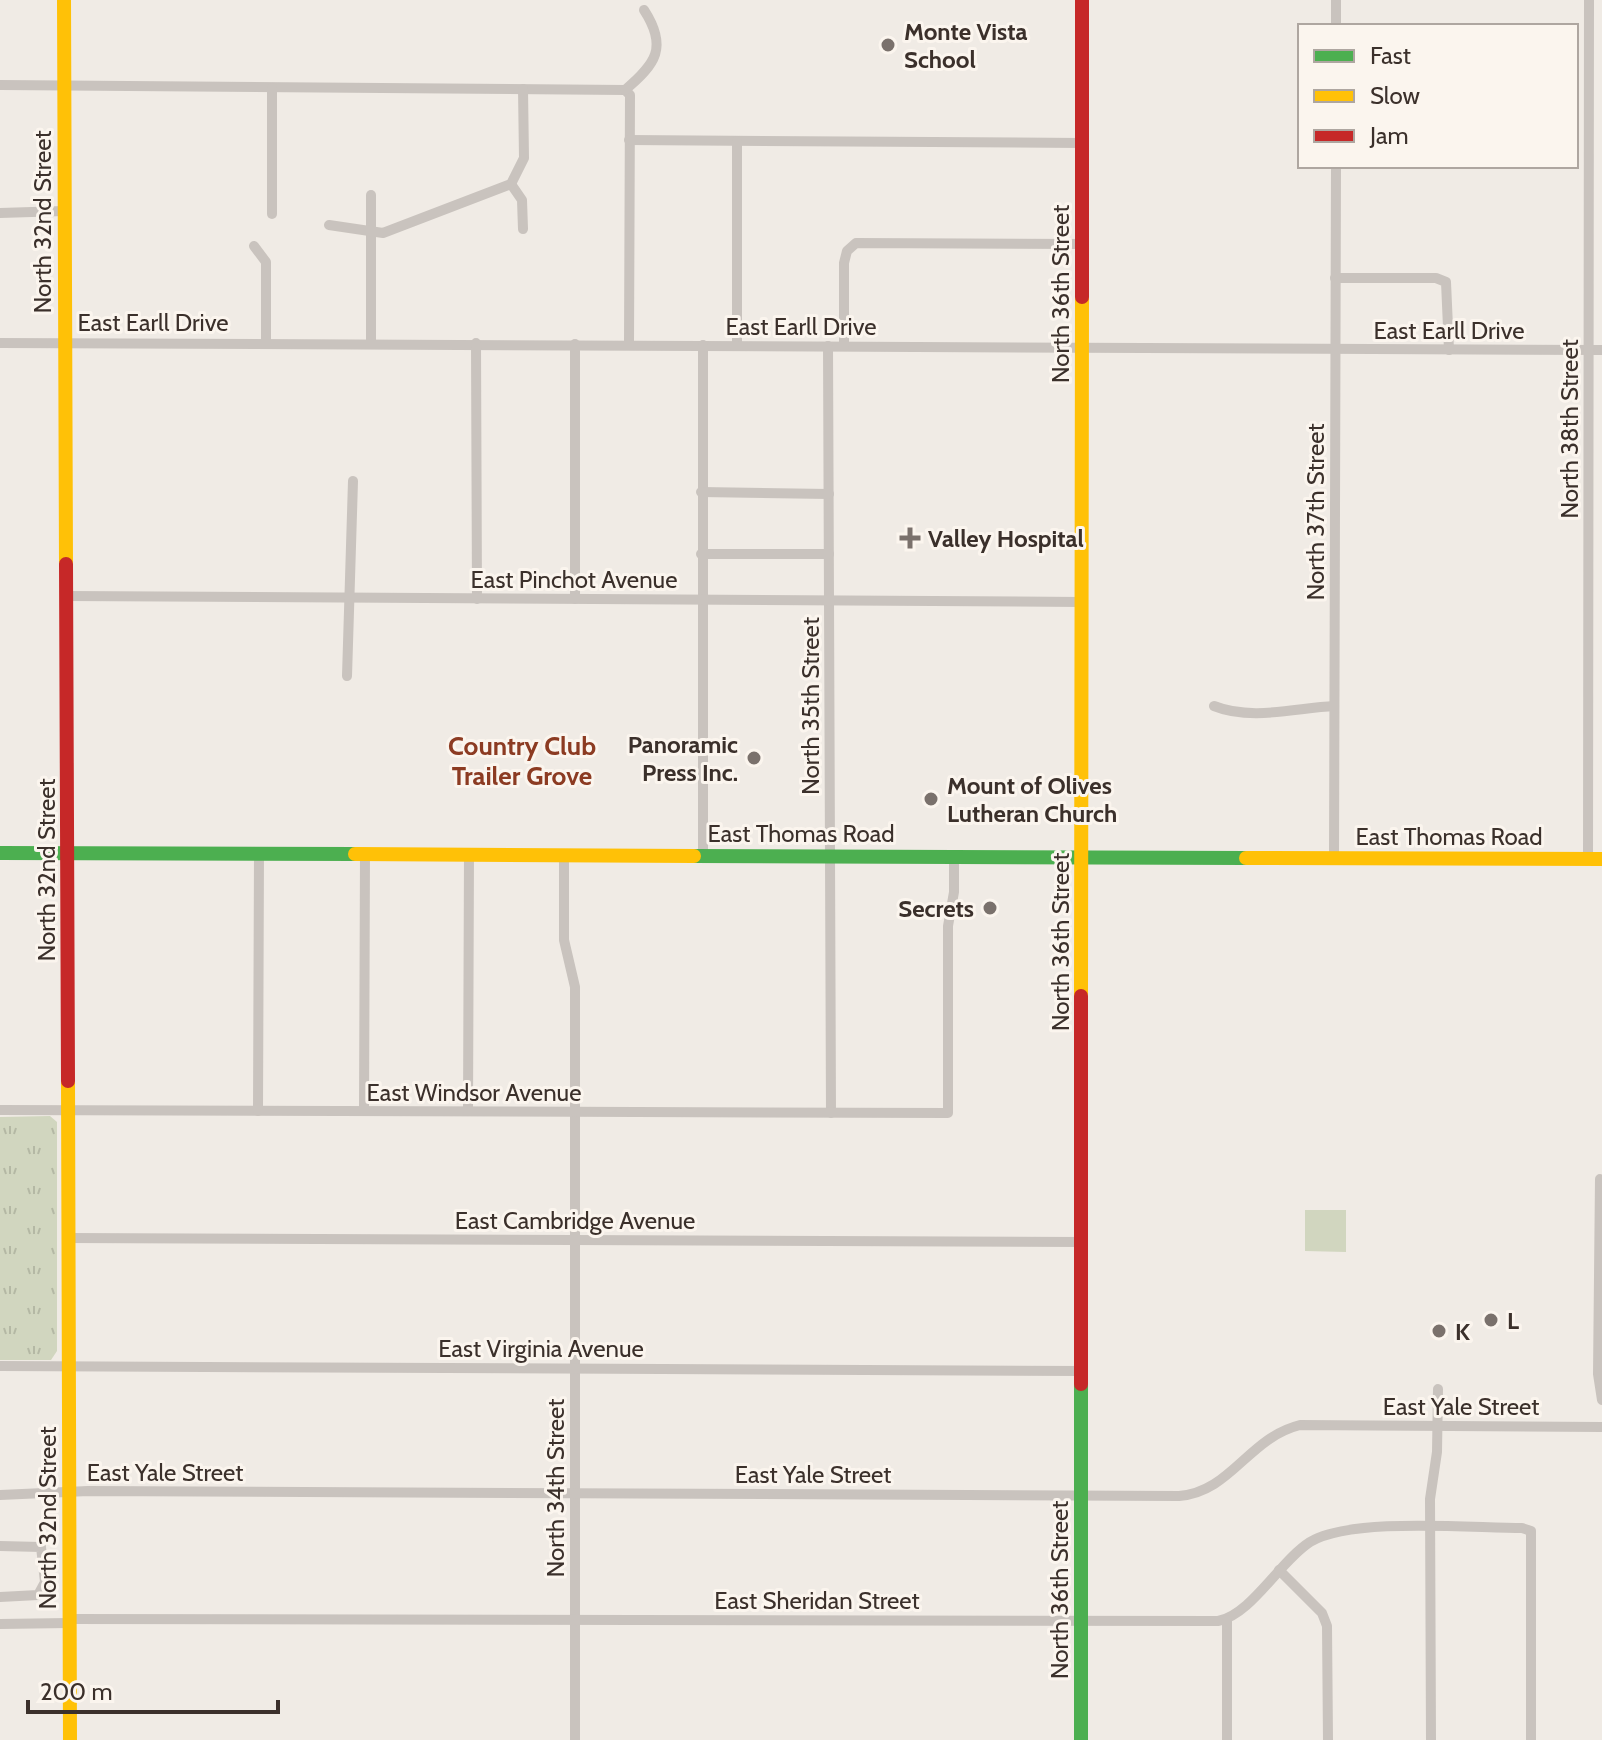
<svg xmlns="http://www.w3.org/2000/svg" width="1602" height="1740" viewBox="0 0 1602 1740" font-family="Cabin,sans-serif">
  <defs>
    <pattern id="park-tufts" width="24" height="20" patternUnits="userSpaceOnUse" patternTransform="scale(2)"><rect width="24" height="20" fill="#d1d6bf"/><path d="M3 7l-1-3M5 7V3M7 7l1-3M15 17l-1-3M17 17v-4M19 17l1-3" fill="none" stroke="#b4b8a4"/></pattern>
  </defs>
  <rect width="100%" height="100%" fill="#f0ebe5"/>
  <!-- green -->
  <path fill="#d1d6bf" d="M 1305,1210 L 1346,1210 L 1346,1252 L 1305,1251 Z"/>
  <!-- park -->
  <path fill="url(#park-tufts)" d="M 50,1116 L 57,1122 L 57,1351 L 51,1360 L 0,1360 L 0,1117 Z"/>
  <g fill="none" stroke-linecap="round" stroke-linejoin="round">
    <!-- street -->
    <g stroke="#c9c3be" stroke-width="10">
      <path d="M 1336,26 L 1336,0"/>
      <path d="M 0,85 L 625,90"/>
      <path d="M 272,88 L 272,214"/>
      <path d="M 625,90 L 630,95 L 629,345"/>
      <path d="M 625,90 C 656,64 668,47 644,10"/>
      <path d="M 629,140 L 1082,143"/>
      <path d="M 737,141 L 737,345"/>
      <path d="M 511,184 L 522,200 L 523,229"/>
      <path d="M 371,195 L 371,343"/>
      <path d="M 0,213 L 64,211"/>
      <path d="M 329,225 L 383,233 L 511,184 L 524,158 L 523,89"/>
      <path d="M 254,246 L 266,262 L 266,342"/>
      <path d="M 1335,278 L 1436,278 L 1446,282 L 1449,350"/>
      <path d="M 0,343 L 1602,350"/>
      <path d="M 476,343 L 477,599"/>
      <path d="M 575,344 L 575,599"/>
      <path d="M 703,345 L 703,855"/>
      <path d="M 828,346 L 831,1113"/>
      <path d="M 844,346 L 844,263 L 847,251 L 856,243 L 1082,244"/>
      <path d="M 701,492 L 829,494"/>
      <path d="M 701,554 L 829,554"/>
      <path d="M 66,596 L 1082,602"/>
      <path d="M 347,676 L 353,481"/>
      <path d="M 1214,706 C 1251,721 1296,708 1334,706"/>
      <path d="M 564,854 L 564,940 L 575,987 L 575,1740"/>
      <path d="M 1334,858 L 1336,166"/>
      <path d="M 1588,859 L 1589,0"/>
      <path d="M 0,1110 L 948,1113 L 948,926 L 954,892 L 954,856"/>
      <path d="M 258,1111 L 259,852"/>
      <path d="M 364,1111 L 365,853"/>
      <path d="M 468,1111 L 469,854"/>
      <path d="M 1600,1179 L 1598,1374 L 1602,1400"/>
      <path d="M 68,1238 L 1082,1242"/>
      <path d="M 0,1366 L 1082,1371"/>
      <path d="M 0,1495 L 88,1491 L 1179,1496 C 1231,1492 1248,1438 1300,1425 L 1602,1427"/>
      <path d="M 0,1546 L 41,1547 L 45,1582 L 38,1595 L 0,1597"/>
      <path d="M 1279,1570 L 1322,1613 L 1327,1626 L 1328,1740"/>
      <path d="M 68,1619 L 1218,1621 C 1251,1615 1280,1561 1310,1542 C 1352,1517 1470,1528 1522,1528 L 1531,1531 L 1531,1740"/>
      <path d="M 0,1624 L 68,1623"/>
      <path d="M 1227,1740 L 1227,1620"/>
      <path d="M 1431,1740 L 1430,1499 L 1437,1452 L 1438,1389"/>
    </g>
    <!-- fast -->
    <g stroke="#4caf50" stroke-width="14">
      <path d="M 0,853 L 355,854"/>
      <path d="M 694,856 L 1246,858"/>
      <path d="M 1081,1740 L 1081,1384"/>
    </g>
    <!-- slow -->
    <g stroke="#ffc107" stroke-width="14">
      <path d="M 64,0 L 66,564"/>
      <path d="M 355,854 L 694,856"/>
      <path d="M 1246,858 L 1602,859"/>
      <path d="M 1081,996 L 1082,297"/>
      <path d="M 68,1081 L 70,1740"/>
    </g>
    <!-- jam -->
    <g stroke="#c62828" stroke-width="14">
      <path d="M 1082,297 L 1082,0"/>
      <path d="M 66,564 L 68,1081"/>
      <path d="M 1081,1384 L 1081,996"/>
    </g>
  </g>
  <!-- markers -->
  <g fill="#7a716c" stroke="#fbf5ee" stroke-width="3">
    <circle cx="888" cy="45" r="8"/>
    <path d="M906 526h8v8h8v8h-8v8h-8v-8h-8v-8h8z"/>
    <circle cx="754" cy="758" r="8"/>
    <circle cx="931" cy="799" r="8"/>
    <circle cx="990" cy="908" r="8"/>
    <circle cx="1491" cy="1320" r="8"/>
    <circle cx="1439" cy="1331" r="8"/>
  </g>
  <g text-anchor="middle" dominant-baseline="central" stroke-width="6" stroke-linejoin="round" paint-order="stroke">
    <!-- poi labels -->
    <g font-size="24" font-weight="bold" fill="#3b302b" stroke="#fbf5ee" text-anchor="start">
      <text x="904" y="31">Monte Vista<tspan x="904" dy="28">School</tspan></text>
      <text x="928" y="538">Valley Hospital</text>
      <text x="738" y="744" text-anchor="end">Panoramic<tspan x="738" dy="28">Press Inc.</tspan></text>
      <text x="947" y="785">Mount of Olives<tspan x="947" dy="28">Lutheran Church</tspan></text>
      <text x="974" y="908" text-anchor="end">Secrets</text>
      <text x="1507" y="1320">L</text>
      <text x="1455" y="1331">K</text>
    </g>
    <!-- street labels -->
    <g font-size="24" fill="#3b302b" stroke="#fbf5ee">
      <text transform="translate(42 222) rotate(-90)">North 32nd Street</text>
      <text transform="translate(1060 294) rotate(-90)">North 36th Street</text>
      <text x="153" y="322">East Earll Drive</text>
      <text x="801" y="326">East Earll Drive</text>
      <text x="1449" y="330">East Earll Drive</text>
      <text transform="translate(1569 429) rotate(-90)">North 38th Street</text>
      <text transform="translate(1315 512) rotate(-90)">North 37th Street</text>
      <text x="574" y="579">East Pinchot Avenue</text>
      <text transform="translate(810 706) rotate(-90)">North 35th Street</text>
      <text x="801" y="833">East Thomas Road</text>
      <text x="1449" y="836">East Thomas Road</text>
      <text transform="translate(46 870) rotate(-90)">North 32nd Street</text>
      <text transform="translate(1060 942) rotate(-90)">North 36th Street</text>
      <text x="474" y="1092">East Windsor Avenue</text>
      <text x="575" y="1220">East Cambridge Avenue</text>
      <text x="541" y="1348">East Virginia Avenue</text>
      <text x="1461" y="1406">East Yale Street</text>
      <text x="165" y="1472">East Yale Street</text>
      <text x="813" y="1474">East Yale Street</text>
      <text transform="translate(555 1488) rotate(-90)">North 34th Street</text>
      <text transform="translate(47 1518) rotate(-90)">North 32nd Street</text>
      <text transform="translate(1059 1590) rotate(-90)">North 36th Street</text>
      <text x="817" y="1600">East Sheridan Street</text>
    </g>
    <!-- neighbourhood labels -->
    <g font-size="26" font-weight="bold" fill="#8c3b22" stroke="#fbf5ee">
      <text x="522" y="746">Country Club<tspan x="522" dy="30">Trailer Grove</tspan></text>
    </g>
  </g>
  <!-- legend -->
  <rect x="1298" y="24" width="280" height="144" fill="#fbf5ee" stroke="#aea6a0" stroke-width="2"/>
  <rect x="1314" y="50" width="40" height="12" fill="#4caf50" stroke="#aea6a0" stroke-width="2"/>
  <text x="1370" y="64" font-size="24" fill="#3b302b">Fast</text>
  <rect x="1314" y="90" width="40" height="12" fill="#ffc107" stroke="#aea6a0" stroke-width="2"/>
  <text x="1370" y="104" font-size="24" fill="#3b302b">Slow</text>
  <rect x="1314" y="130" width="40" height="12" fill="#c62828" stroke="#aea6a0" stroke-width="2"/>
  <text x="1370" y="144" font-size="24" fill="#3b302b">Jam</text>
  <!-- scale -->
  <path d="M28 1700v12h250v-12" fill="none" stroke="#3b302b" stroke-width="4"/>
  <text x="40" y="1700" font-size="24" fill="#3b302b" stroke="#fbf5ee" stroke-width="6" paint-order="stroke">200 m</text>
</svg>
